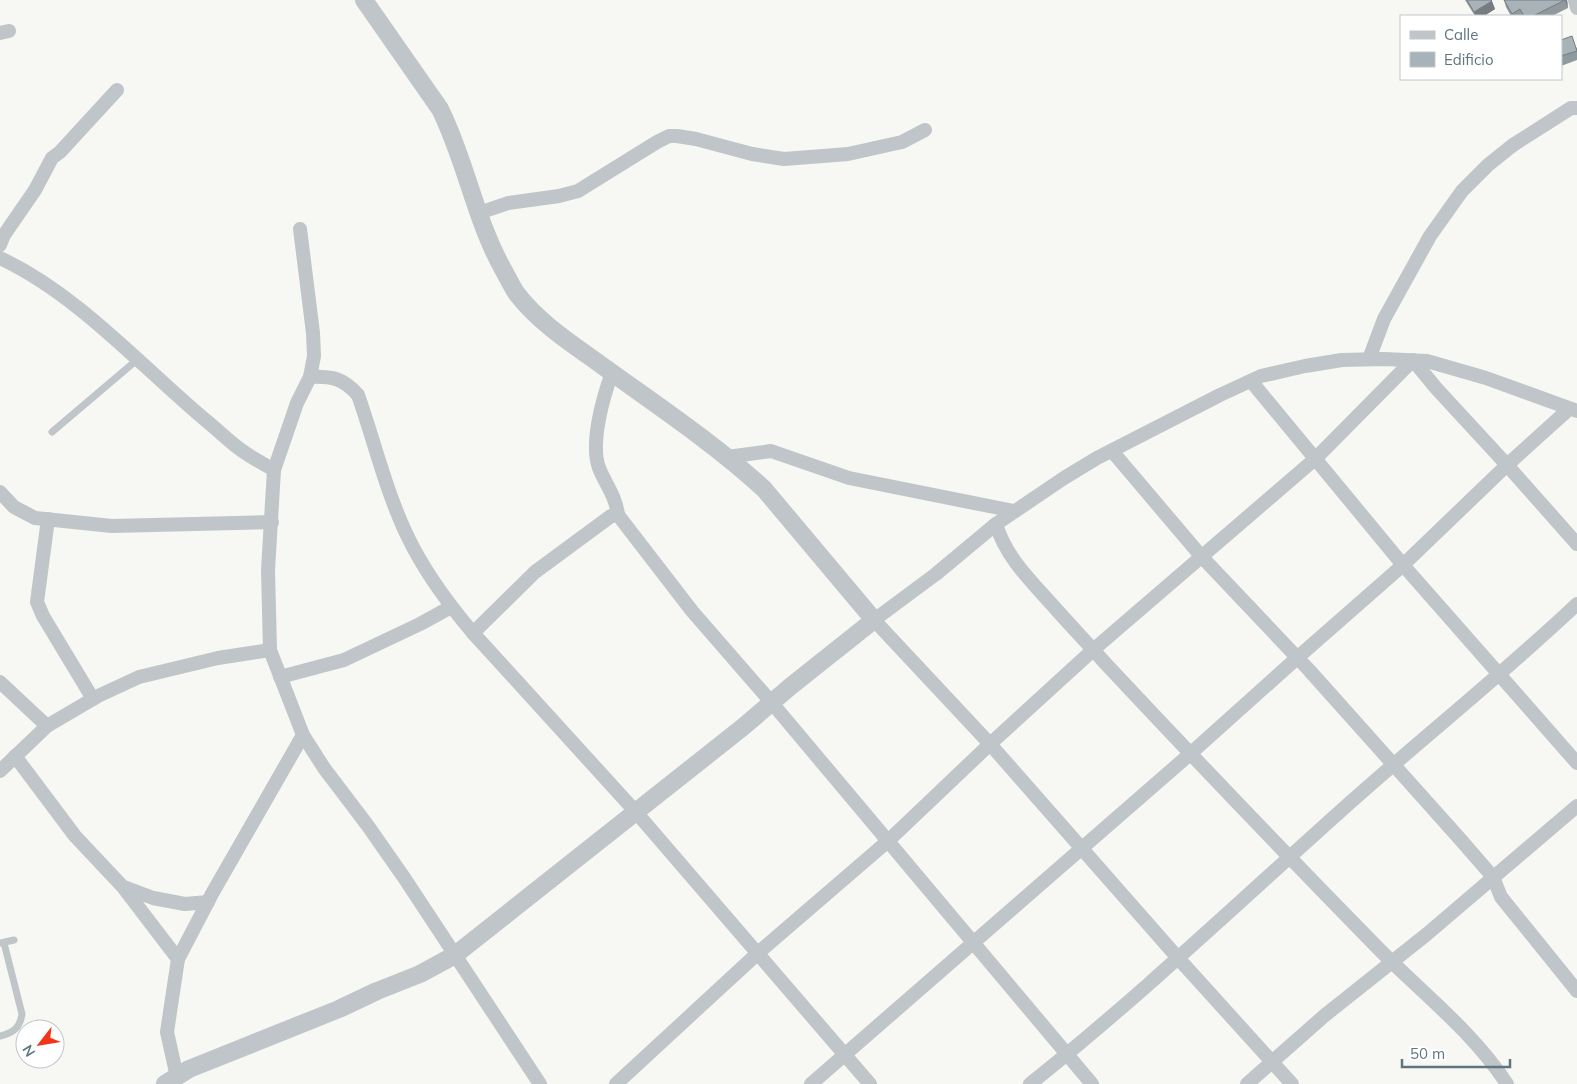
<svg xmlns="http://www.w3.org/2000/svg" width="1577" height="1084" viewBox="0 0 1577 1084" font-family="Mulish,sans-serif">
  <rect width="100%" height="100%" fill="#f7f7f3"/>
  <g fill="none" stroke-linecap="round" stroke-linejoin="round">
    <!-- service -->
    <g stroke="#bfc5c8" stroke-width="7">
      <path d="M 52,432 L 138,359"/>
      <path d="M 0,943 L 14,940"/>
      <path d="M 0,1036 C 13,1033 20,1028 22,1014 L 4,943"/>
    </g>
    <!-- minor -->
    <g stroke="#bfc5c8" stroke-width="14">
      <path d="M 1575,0 L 1577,8"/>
      <path d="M 0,33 L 9,31"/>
      <path d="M 479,213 L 508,203 L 559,196 L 578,191 L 657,142 L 669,136 L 677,136 L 696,139 L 752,154 L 784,159 L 848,154 L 902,142 L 925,130"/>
      <path d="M 300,229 L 313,333 L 314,356 L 310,377 L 297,403 L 274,470 L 268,570 L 270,650 L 303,735 L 324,768 L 368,826 L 405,879 L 540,1084"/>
      <path d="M 0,245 L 4,235 L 35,190 L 52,158 L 60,152 L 117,90"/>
      <path d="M 0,258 C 77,294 139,364 203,418 C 217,429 230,443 244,452 C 254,459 264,464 274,470"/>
      <path d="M 1369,359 L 1384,319 L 1430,236 L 1462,191 L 1488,165 L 1513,145 L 1571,108 L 1577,108"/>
      <path d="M 612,373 C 603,397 590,443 599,468 C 606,485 616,497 618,515"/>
      <path d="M 310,377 C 332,376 343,378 358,395 C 376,446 388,501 414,549 C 430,579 451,607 473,633 L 635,811 L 870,1084"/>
      <path d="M 1251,381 L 1403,565 L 1577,763"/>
      <path d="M 1112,451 L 1201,556 L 1309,670 L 1460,839 L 1493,877 L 1501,897 L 1577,991"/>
      <path d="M 727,457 L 771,451 L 849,478 L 1014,511"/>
      <path d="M 0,492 L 14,507 L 35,518 L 112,526 L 272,522"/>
      <path d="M 48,519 L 37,602 L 43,616 L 93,699"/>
      <path d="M 996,524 C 1006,558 1032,582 1055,608 C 1072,627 1089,645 1106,664 C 1194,758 1283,851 1373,943 C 1418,990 1471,1029 1507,1084"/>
      <path d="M 473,633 L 535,572 L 611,516 L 618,515 L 692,611 L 772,703 L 1092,1084"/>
      <path d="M 280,677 L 344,660 L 420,624 L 451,607"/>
      <path d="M 0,682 L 47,726"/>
      <path d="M 15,756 L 75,836 L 123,887 L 178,959"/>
      <path d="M 0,771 L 47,726 L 98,696 L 139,677 L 218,658 L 270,650"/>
      <path d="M 124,887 L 153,898 L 185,904 L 208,902"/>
      <path d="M 177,1077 L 167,1032 L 178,959 L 213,892 L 303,735"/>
      <path d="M 616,1084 L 758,953 L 888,841 L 990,744 L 1093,650 L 1315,459 L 1413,360 L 1436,388 L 1507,465 L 1577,544"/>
      <path d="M 811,1084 L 1190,754 L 1297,658 L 1403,565 L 1507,465 L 1569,409"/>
      <path d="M 1030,1084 C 1139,997 1240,901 1344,808 C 1421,739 1502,675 1577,604"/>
      <path d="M 1247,1084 L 1324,1016 L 1427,934 L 1577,806"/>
      <path d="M 1292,1084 L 1178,958 L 990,744 L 874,620 L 936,574 L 996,524 L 1064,478 L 1097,458 L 1220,395 L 1261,376 L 1305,366 L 1342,360 L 1384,359 L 1427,361 L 1486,378 L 1577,411"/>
    </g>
    <!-- tertiary -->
    <path stroke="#bfc5c8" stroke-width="18" d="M 165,1084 L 189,1069 L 339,1009 L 377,991 L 420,974 L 455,955 L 743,727 L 791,686 L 874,620 L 764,489 C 715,444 658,406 604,367 C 574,345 540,324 517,294 C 512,287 508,278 504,271 C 475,220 466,161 440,109 L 364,0"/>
  </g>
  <!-- wall -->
  <g fill="#909a9e">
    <path d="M 1465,0 L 1491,0 L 1495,9 L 1484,16 L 1475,16 Z"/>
    <path d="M 1504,0 L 1567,0 L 1568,8 L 1552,16 L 1511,16 L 1506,7 Z"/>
    <path d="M 1561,40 L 1577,48 L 1577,60 L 1561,66 Z"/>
  </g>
  <!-- shaded-wall -->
  <g fill="#757d81">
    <path d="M 1565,0 L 1567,0 L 1568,8 Z"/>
    <path d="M 1492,1 L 1495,9 L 1484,16 L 1476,16 L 1474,12 Z"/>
  </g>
  <!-- building -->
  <g fill="#a7b3b8" stroke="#757d81">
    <path d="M 1467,0 L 1491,0 L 1492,1 L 1474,12 Z"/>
    <path d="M 1504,0 L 1565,0 L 1533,16 L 1524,16 L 1520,9 L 1512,14 Z"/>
    <path d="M 1572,36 L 1577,51 L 1561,56 L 1561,40 Z"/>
  </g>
  <!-- legend -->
  <rect x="1400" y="15" width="162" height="65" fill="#ffffff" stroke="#bfc8cd"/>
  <rect x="1410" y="31" width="25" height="8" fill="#bfc5c8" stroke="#bfc8cd"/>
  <text x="1444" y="40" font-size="15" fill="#5f7681">Calle</text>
  <rect x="1410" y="52" width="25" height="15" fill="#a7b3b8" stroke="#bfc8cd"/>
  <text x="1444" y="65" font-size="15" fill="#5f7681">Edificio</text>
  <!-- north arrow -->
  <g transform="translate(40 1044) rotate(239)"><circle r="24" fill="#ffffff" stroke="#bfc8cd"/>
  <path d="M0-4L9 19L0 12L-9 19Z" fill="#f23418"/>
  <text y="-8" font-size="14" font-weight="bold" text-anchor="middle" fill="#5f7681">N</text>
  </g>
  <!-- scale -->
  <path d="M1402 1059v8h108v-8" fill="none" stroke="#5f7681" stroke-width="2.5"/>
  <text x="1410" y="1059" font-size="15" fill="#5f7681" stroke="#ffffff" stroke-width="4" paint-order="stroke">50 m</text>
</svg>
